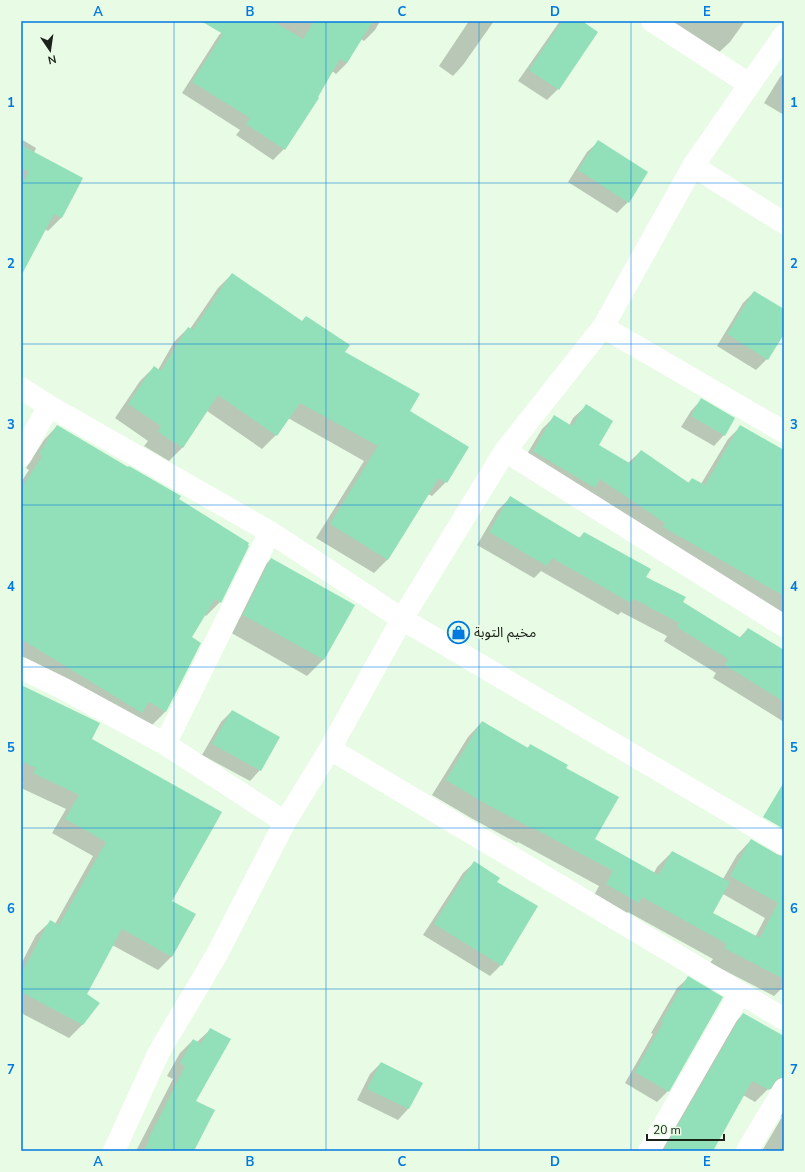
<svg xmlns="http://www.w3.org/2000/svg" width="805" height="1172" viewBox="0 0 805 1172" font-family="'Nunito Sans','Noto Sans Arabic',sans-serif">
  <rect width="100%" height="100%" fill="#e8fbe4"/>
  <!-- shadow -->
  <g fill="#0003" fill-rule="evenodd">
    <path d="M 256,21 L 380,21 L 375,30 L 364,41 L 361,39 L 347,63 L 336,74 L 332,71 L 284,149 L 273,160 L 236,135 L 240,130 L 182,93 L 219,35 L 230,24 Z"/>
    <path d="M 469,21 L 494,21 L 463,65 L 453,76 L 439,66 Z"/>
    <path d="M 560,21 L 580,21 L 597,32 L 558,89 L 547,100 L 518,81 Z"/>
    <path d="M 654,21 L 745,21 L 730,42 L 715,56 Z"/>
    <path d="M 784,73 L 784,115 L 764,103 L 780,77 Z"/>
    <path d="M 21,139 L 36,148 L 34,153 L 82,179 L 61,218 L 48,231 L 45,229 L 21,274 Z"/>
    <path d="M 598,142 L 628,202 L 617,213 L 568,182 L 587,152 Z"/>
    <path d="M 232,274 L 343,353 L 409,412 L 446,482 L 432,496 L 428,494 L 388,559 L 374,573 L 316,538 L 364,461 L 288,418 L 276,435 L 262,449 L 207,411 L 183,447 L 169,461 L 144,446 L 148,441 L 115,418 L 140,381 L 154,367 L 158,370 L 174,342 L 188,328 L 190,329 L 218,288 Z"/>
    <path d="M 754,292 L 784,311 L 784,332 L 767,359 L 756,370 L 717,346 L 743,303 Z"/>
    <path d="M 701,400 L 724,435 L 714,446 L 681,427 L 691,411 Z"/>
    <path d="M 586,406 L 597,445 L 628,463 L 641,451 L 687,484 L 692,479 L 701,484 L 728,439 L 741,426 L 784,452 L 784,618 L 521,464 L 542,429 L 554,417 L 569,426 L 573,418 Z"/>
    <path d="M 57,426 L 177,500 L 220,602 L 206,616 L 204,614 L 190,637 L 165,712 L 152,725 L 21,661 L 21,482 L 29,470 L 26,468 L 44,440 Z"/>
    <path d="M 510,498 L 579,538 L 584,533 L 682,603 L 739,638 L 748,629 L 784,654 L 784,722 L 713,678 L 716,673 L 664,641 L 667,636 L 621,612 L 618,615 L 541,571 L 534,578 L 477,545 L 497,511 Z"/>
    <path d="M 271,559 L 353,606 L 323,660 L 307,676 L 228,631 L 255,575 Z"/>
    <path d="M 21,691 L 91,739 L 171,901 L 172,956 L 158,970 L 112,945 L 86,994 L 83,1024 L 69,1038 L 21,1013 L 21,964 L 36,935 L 50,922 L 55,924 L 93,856 L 52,833 L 66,809 L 21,788 L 23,782 L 21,781 Z"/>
    <path d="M 232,711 L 260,770 L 250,781 L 202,755 L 221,722 Z"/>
    <path d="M 482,722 L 527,748 L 530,746 L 565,768 L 594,840 L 654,873 L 657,867 L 672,852 L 723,879 L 737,855 L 751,840 L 784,858 L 784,991 L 781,989 L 774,996 L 710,963 L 713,959 L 628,912 L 624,917 L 592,899 L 599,886 L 518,842 L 517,843 L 471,818 L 432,795 L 468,737 ZM 723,894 L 765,918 L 755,937 L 712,913 Z"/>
    <path d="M 474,863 L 496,882 L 537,907 L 501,965 L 490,976 L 423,935 L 463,873 Z"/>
    <path d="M 688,978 L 722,998 L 668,1091 L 657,1102 L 625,1083 L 653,1034 L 651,1033 L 677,988 Z"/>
    <path d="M 743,1014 L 784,1037 L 784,1100 L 778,1090 L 771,1089 L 768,1089 L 755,1102 L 743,1095 L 711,1151 L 659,1151 L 731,1027 Z"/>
    <path d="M 211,1029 L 195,1101 L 193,1151 L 136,1151 L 173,1079 L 167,1076 L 180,1053 L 193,1040 L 197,1042 Z"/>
    <path d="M 381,1063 L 421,1083 L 408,1109 L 398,1120 L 357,1100 L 370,1074 Z"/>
    <path d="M 784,1104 L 784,1151 L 762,1151 L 782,1117 L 779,1115 Z"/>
  </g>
  <!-- building -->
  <g fill="#91e0ba">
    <path d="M 201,21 L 272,21 L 303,39 L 314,21 L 373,21 L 347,63 L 340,59 L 318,97 L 319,98 L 285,150 L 246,124 L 250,118 L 192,82 L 223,34 Z"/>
    <path d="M 562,21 L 582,21 L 598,32 L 559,90 L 529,70 Z"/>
    <path d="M 598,140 L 648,172 L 629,203 L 578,170 Z"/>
    <path d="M 21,145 L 83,178 L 62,218 L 54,214 L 21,276 L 21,186 L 29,172 L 21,167 Z"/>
    <path d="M 232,273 L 302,321 L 306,316 L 350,345 L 345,352 L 420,394 L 410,411 L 469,447 L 447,483 L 439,478 L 388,560 L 330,524 L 378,446 L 300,403 L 277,436 L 218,395 L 183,448 L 158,432 L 161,426 L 128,404 L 154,366 L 161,371 L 188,327 L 193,330 Z"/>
    <path d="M 754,291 L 784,309 L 784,334 L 768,360 L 727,334 Z"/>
    <path d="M 701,398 L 735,418 L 725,436 L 691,416 Z"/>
    <path d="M 586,404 L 613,421 L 599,445 L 631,464 L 641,450 L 689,483 L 692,478 L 705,485 L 740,425 L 784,450 L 784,596 L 663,527 L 665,523 L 600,479 L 595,488 L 533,451 L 554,415 L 572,426 Z"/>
    <path d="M 57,425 L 128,467 L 129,466 L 181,496 L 179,499 L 249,543 L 248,545 L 249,546 L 221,603 L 215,599 L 192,637 L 201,643 L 166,712 L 149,702 L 142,713 L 21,639 L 21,489 L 42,456 L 39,454 Z"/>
    <path d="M 510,496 L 580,538 L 584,532 L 651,569 L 646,577 L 686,597 L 683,602 L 741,638 L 748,628 L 784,650 L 784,702 L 725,665 L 728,659 L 677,627 L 679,623 L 634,599 L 631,603 L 552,558 L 547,566 L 489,532 Z"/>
    <path d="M 271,558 L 355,605 L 324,660 L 243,615 Z"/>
    <path d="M 21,685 L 100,723 L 92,739 L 222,812 L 172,901 L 196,914 L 172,957 L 122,929 L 87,994 L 100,1003 L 83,1025 L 21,992 L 21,974 L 50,920 L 59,925 L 106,842 L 65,819 L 79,795 L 33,773 L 36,768 L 21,761 Z"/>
    <path d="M 232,710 L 280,737 L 261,771 L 212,744 Z"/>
    <path d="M 482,721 L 528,748 L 530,744 L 568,765 L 566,768 L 619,797 L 595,839 L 659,875 L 672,851 L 730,882 L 713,913 L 760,938 L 778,903 L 730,876 L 751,839 L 778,855 L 784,856 L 784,979 L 724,948 L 727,944 L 642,897 L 639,903 L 606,884 L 613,871 L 533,828 L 533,829 L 486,804 L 446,780 Z"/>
    <path d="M 784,782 L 784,829 L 763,817 Z"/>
    <path d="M 474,861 L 500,878 L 497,882 L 538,906 L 502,966 L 434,924 Z"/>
    <path d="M 688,976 L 723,997 L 669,1092 L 635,1072 L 663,1023 L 661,1022 Z"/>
    <path d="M 743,1013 L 784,1036 L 784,1077 L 778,1078 L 769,1090 L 752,1081 L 713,1151 L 663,1151 Z"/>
    <path d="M 210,1028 L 231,1039 L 196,1101 L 215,1110 L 194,1151 L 144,1151 L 149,1141 L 148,1140 L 185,1066 L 180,1063 L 193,1039 L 201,1044 Z"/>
    <path d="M 381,1062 L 423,1083 L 409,1109 L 367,1089 Z"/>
  </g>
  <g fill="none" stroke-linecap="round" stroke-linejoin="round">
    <!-- street -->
    <g stroke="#fff" stroke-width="22">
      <path d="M 652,21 L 749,84"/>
      <path d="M 693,166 L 784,223"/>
      <path d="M 603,327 L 784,432"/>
      <path d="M 21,388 L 49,406 L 270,532 L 402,619 L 784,844"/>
      <path d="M 505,451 L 784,626"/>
      <path d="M 21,456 L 49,406"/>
      <path d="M 21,668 L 64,689 L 165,744 L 285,822"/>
      <path d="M 165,744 L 270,532"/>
      <path d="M 330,749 L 784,1019"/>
      <path d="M 114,1151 L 159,1052 L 216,956 L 285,822 L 330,749 L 402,619 L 505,451 L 603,327 L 693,166 L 784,35"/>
      <path d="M 649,1151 L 740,993"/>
      <path d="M 747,1151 L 784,1089"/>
    </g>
  </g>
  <!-- grid -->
  <path fill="none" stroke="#0079e0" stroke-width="1" stroke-opacity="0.55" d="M 174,21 L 174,1151M 326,21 L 326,1151M 479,21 L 479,1151M 631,21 L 631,1151M 21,183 L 784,183M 21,344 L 784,344M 21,505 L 784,505M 21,667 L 784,667M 21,828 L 784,828M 21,989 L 784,989"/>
  <!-- icons -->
  <defs>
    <symbol id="shop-ring" viewBox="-11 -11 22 22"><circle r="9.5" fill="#e8fbe4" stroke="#0079e0" stroke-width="1.5"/><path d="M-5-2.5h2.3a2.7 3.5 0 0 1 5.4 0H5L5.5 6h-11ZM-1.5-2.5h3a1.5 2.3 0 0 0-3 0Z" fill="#0079e0"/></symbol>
  </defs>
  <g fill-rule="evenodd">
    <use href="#shop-ring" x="446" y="620" width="25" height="25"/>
  </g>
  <g text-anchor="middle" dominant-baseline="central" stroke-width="4" stroke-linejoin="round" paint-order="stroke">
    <!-- poi labels -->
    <g font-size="14" fill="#1b2219" stroke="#e8fbe4" text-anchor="start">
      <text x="474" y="632">مخيم التوبة</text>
    </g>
  </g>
  <!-- border -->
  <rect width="805" height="1172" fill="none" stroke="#e8fbe4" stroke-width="44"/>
  <!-- north arrow -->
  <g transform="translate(50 50) rotate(167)" stroke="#e8fbe4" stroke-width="3" paint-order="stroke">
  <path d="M0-3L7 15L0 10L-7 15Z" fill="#1b2219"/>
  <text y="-6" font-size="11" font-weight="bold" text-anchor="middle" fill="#1b2219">N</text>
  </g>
  <!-- scale -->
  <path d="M647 1134v6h77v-6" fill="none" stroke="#1b2219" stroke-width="2"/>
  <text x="653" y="1134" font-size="12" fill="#1b2219" stroke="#e8fbe4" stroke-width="3" paint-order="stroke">20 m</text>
  <rect x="22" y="22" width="761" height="1128" fill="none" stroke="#0079e0" stroke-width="1.5"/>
  <g font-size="13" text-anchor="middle" font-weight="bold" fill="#0079e0">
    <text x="98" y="16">A</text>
    <text x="250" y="16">B</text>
    <text x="402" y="16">C</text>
    <text x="555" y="16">D</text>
    <text x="707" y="16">E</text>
    <text x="11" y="107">1</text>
    <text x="794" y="107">1</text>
    <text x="11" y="268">2</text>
    <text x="794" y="268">2</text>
    <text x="11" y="429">3</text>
    <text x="794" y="429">3</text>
    <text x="11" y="591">4</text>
    <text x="794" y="591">4</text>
    <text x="11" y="752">5</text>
    <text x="794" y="752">5</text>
    <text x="11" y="913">6</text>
    <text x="794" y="913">6</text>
    <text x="11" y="1074">7</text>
    <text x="794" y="1074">7</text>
    <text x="98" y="1166">A</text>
    <text x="250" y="1166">B</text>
    <text x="402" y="1166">C</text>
    <text x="555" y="1166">D</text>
    <text x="707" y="1166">E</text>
  </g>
</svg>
